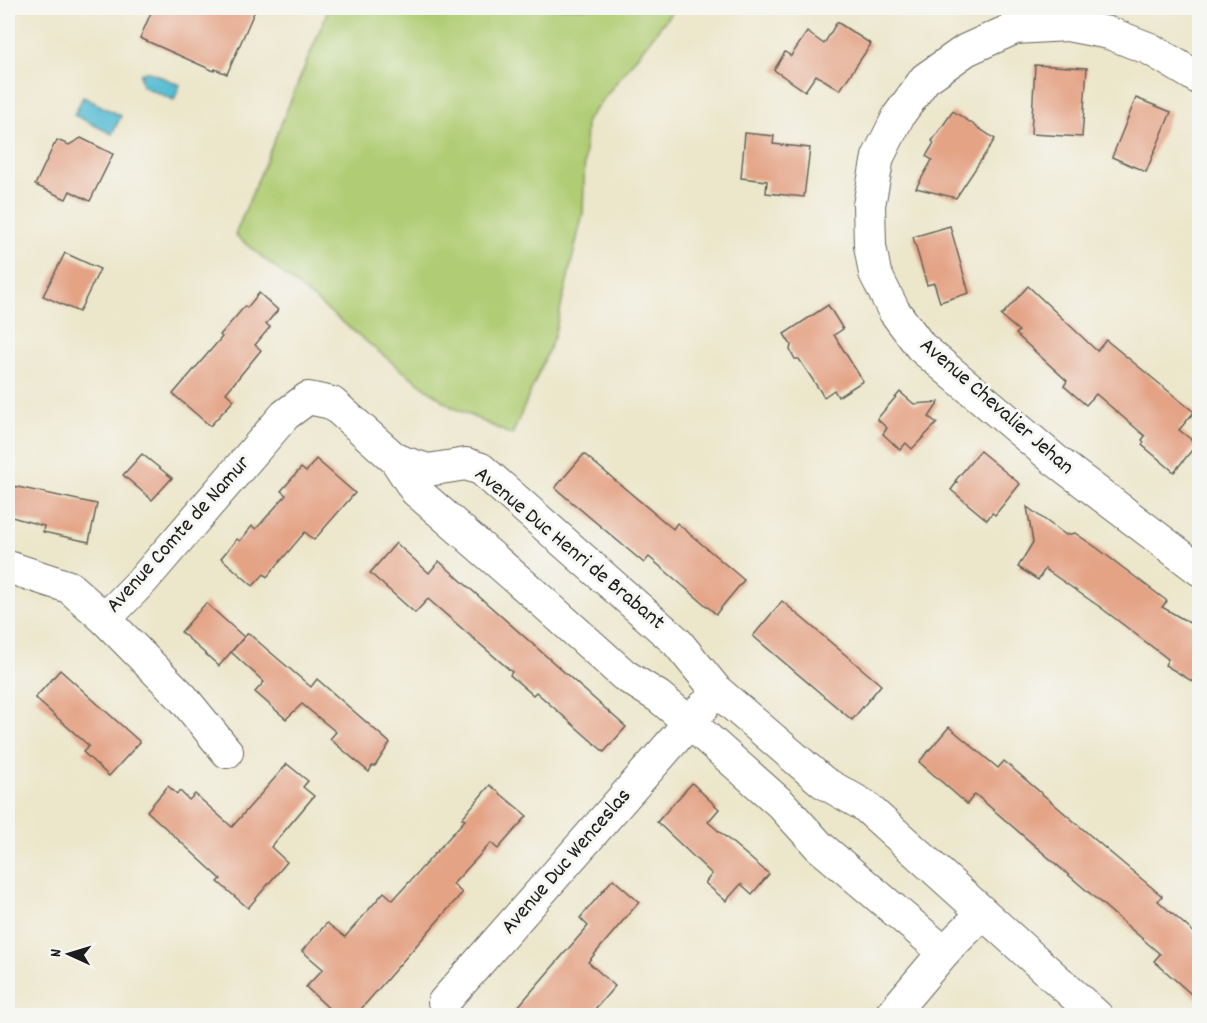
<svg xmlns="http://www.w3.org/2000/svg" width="1207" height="1023" viewBox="0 0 1207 1023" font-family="Dekko,sans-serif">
  <rect width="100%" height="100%" fill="#f6f6f2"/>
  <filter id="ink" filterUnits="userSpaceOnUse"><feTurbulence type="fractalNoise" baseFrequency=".0167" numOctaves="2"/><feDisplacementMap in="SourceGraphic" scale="12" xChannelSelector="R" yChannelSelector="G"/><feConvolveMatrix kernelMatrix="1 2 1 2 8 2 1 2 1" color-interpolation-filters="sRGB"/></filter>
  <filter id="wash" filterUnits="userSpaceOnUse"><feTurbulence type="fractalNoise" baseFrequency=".008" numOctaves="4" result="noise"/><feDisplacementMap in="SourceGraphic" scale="24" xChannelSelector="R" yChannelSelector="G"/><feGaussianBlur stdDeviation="1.35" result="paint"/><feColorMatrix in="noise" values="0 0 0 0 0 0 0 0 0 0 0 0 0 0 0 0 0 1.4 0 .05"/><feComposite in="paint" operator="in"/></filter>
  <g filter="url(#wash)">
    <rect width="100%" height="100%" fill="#ece6ca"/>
    <!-- green -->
    <path fill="#b0cd74" stroke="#667448" stroke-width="1.5" d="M 329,8 L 675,8 L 586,121 L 583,213 L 554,337 L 512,435 L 452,407 L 399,368 L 235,235 Z"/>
    <!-- water -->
    <g fill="#54bcd2" stroke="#386c77" stroke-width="1.5">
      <path d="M 147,71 L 180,85 L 174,100 L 142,86 L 140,77 L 141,73 Z"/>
      <path d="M 83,97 L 121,116 L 112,134 L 74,115 Z"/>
    </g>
    <g id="blocks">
      <!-- building -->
      <g fill="#e4a385">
        <path d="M 153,8 L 256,8 L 227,74 L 215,69 L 214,71 L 140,38 Z"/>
        <path d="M 837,22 L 871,44 L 840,90 L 816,75 L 805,91 L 774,70 L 785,52 L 791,56 L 807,32 L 824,44 Z"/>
        <path d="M 1035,65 L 1087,68 L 1082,137 L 1031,134 Z"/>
        <path d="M 1136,98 L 1171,112 L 1146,172 L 1112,157 Z"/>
        <path d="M 953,111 L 995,139 L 956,198 L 916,188 L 932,160 L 926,156 L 934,143 L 932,141 Z"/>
        <path d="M 745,133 L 774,136 L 773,144 L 810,148 L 804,197 L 766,193 L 767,181 L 741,178 Z"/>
        <path d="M 81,138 L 113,154 L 90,201 L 70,191 L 66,199 L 35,185 L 54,145 L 55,145 L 57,140 L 69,145 Z"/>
        <path d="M 950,226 L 969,293 L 940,302 L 934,283 L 927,285 L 913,237 Z"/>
        <path d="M 65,253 L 100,269 L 79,312 L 43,296 Z"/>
        <path d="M 1028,286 L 1097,351 L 1106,340 L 1194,412 L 1179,430 L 1197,444 L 1174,472 L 1142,445 L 1144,442 L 1142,440 L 1145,436 L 1096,394 L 1086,405 L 1064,386 L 1067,381 L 1016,334 L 1019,331 L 1001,316 Z"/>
        <path d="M 259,293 L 278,310 L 266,324 L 270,327 L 255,345 L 261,350 L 226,393 L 234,400 L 210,426 L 173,394 L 222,337 L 220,335 L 245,306 L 247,308 Z"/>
        <path d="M 828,305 L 843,329 L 834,335 L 863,381 L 838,397 L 834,390 L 824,397 L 799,359 L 795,359 L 790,350 L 791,345 L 784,334 Z"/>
        <path d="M 900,392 L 914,404 L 939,402 L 929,417 L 937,423 L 912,449 L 906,443 L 900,450 L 883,434 L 887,428 L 877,419 Z"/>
        <path d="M 980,451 L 1020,484 L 995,515 L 992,513 L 987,520 L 951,490 L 957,482 L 955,481 Z"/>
        <path d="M 142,454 L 172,478 L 152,500 L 123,475 Z"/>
        <path d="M 584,454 L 673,529 L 677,523 L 744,580 L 716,614 L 649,557 L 644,563 L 555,488 Z"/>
        <path d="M 316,459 L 355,493 L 314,540 L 305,532 L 267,577 L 264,574 L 253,586 L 221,558 L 237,539 L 240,541 L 252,526 L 256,529 L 286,495 L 281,491 L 301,468 L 306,472 Z"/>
        <path d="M 8,485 L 97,504 L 89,542 L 43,532 L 44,526 L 8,516 Z"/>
        <path d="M 1027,507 L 1066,535 L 1075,533 L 1097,548 L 1167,601 L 1162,607 L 1200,629 L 1200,686 L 1165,665 L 1168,659 L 1100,607 L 1045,569 L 1038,580 L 1018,567 L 1033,542 Z"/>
        <path d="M 396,543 L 429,573 L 439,561 L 626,727 L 604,752 L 536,692 L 533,695 L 510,675 L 512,672 L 428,599 L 415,613 L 370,573 Z"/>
        <path d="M 782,601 L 881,685 L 852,720 L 753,636 Z"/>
        <path d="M 206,603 L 244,637 L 219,666 L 181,632 Z"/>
        <path d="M 248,633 L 311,687 L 317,679 L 390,743 L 375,766 L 372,766 L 369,772 L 330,739 L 336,732 L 302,704 L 286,719 L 255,692 L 264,682 L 231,652 Z"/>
        <path d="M 60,670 L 140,742 L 109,776 L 83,752 L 89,746 L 35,698 Z"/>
        <path d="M 949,727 L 998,768 L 1004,761 L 1106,849 L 1162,896 L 1158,901 L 1200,938 L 1200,1002 L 1154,961 L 1160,954 L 975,794 L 967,804 L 919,762 Z"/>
        <path d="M 287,764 L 308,781 L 303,787 L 314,796 L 271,847 L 287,862 L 248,908 L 218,882 L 221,879 L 147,811 L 168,786 L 177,794 L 180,791 L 189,800 L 195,794 L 232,827 Z"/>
        <path d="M 692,783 L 719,809 L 708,822 L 769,874 L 752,894 L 741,884 L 726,901 L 705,883 L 712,874 L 657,822 Z"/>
        <path d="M 490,785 L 527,816 L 498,849 L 491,843 L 453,884 L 462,893 L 355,1016 L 337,1016 L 306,987 L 323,969 L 302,951 L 327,923 L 345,937 L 384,892 L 393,900 L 465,820 L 462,818 Z"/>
        <path d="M 613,879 L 639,902 L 588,962 L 615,986 L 589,1016 L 510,1016 L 588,926 L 580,918 Z"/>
      </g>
    </g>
  </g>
  <g filter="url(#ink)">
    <use href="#blocks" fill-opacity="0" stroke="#656359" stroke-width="1.5"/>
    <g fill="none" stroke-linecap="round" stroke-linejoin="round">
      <defs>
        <g id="minor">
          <path d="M 1200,79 L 1150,49 L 1109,33 L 1067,25 L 1015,28 L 966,50 L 925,79 L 899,115 L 878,157 L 869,205 L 870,246 L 875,273 L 894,311 L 921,347 L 1055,460 L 1200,570"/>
          <path d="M 396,460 L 428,470 L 466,464 L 481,469 L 677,642 L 717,691 L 823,782 L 865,806 L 1097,1016"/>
          <path d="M 8,567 L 69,587 L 105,619 L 144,579 L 285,415 L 308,398 L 332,403 L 396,460 L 416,491 L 533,593 L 624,675 L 659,697 L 690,723 L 781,804 L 819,846 L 944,952 L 983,913"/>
          <path d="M 105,619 L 183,698 L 227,752"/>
          <path d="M 444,1002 L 703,707"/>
          <path d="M 890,1016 L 944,952"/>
        </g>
      </defs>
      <!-- minor casing -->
      <use href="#minor" stroke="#656359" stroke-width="34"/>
      <!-- minor -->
      <use href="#minor" stroke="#fff" stroke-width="32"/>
    </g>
  </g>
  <g text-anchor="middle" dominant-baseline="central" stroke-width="6" stroke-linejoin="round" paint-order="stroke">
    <!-- street labels -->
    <g font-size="22" fill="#1c1c1c" stroke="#f6f6f2">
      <text transform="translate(996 407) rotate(41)">Avenue Chevalier Jehan</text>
      <text transform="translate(179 535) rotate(-48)">Avenue Comte de Namur</text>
      <text transform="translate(569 549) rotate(40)">Avenue Duc Henri de Brabant</text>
      <text transform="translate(567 862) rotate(-49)">Avenue Duc Wenceslas</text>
    </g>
  </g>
  <!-- margin -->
  <rect width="1207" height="1023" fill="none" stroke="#f6f6f2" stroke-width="30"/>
  <!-- north arrow -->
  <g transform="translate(69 954) rotate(274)" stroke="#f6f6f2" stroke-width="4.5" paint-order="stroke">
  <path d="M0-4.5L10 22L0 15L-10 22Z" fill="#1c1c1c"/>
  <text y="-9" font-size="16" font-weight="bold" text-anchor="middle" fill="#1c1c1c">N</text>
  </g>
</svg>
